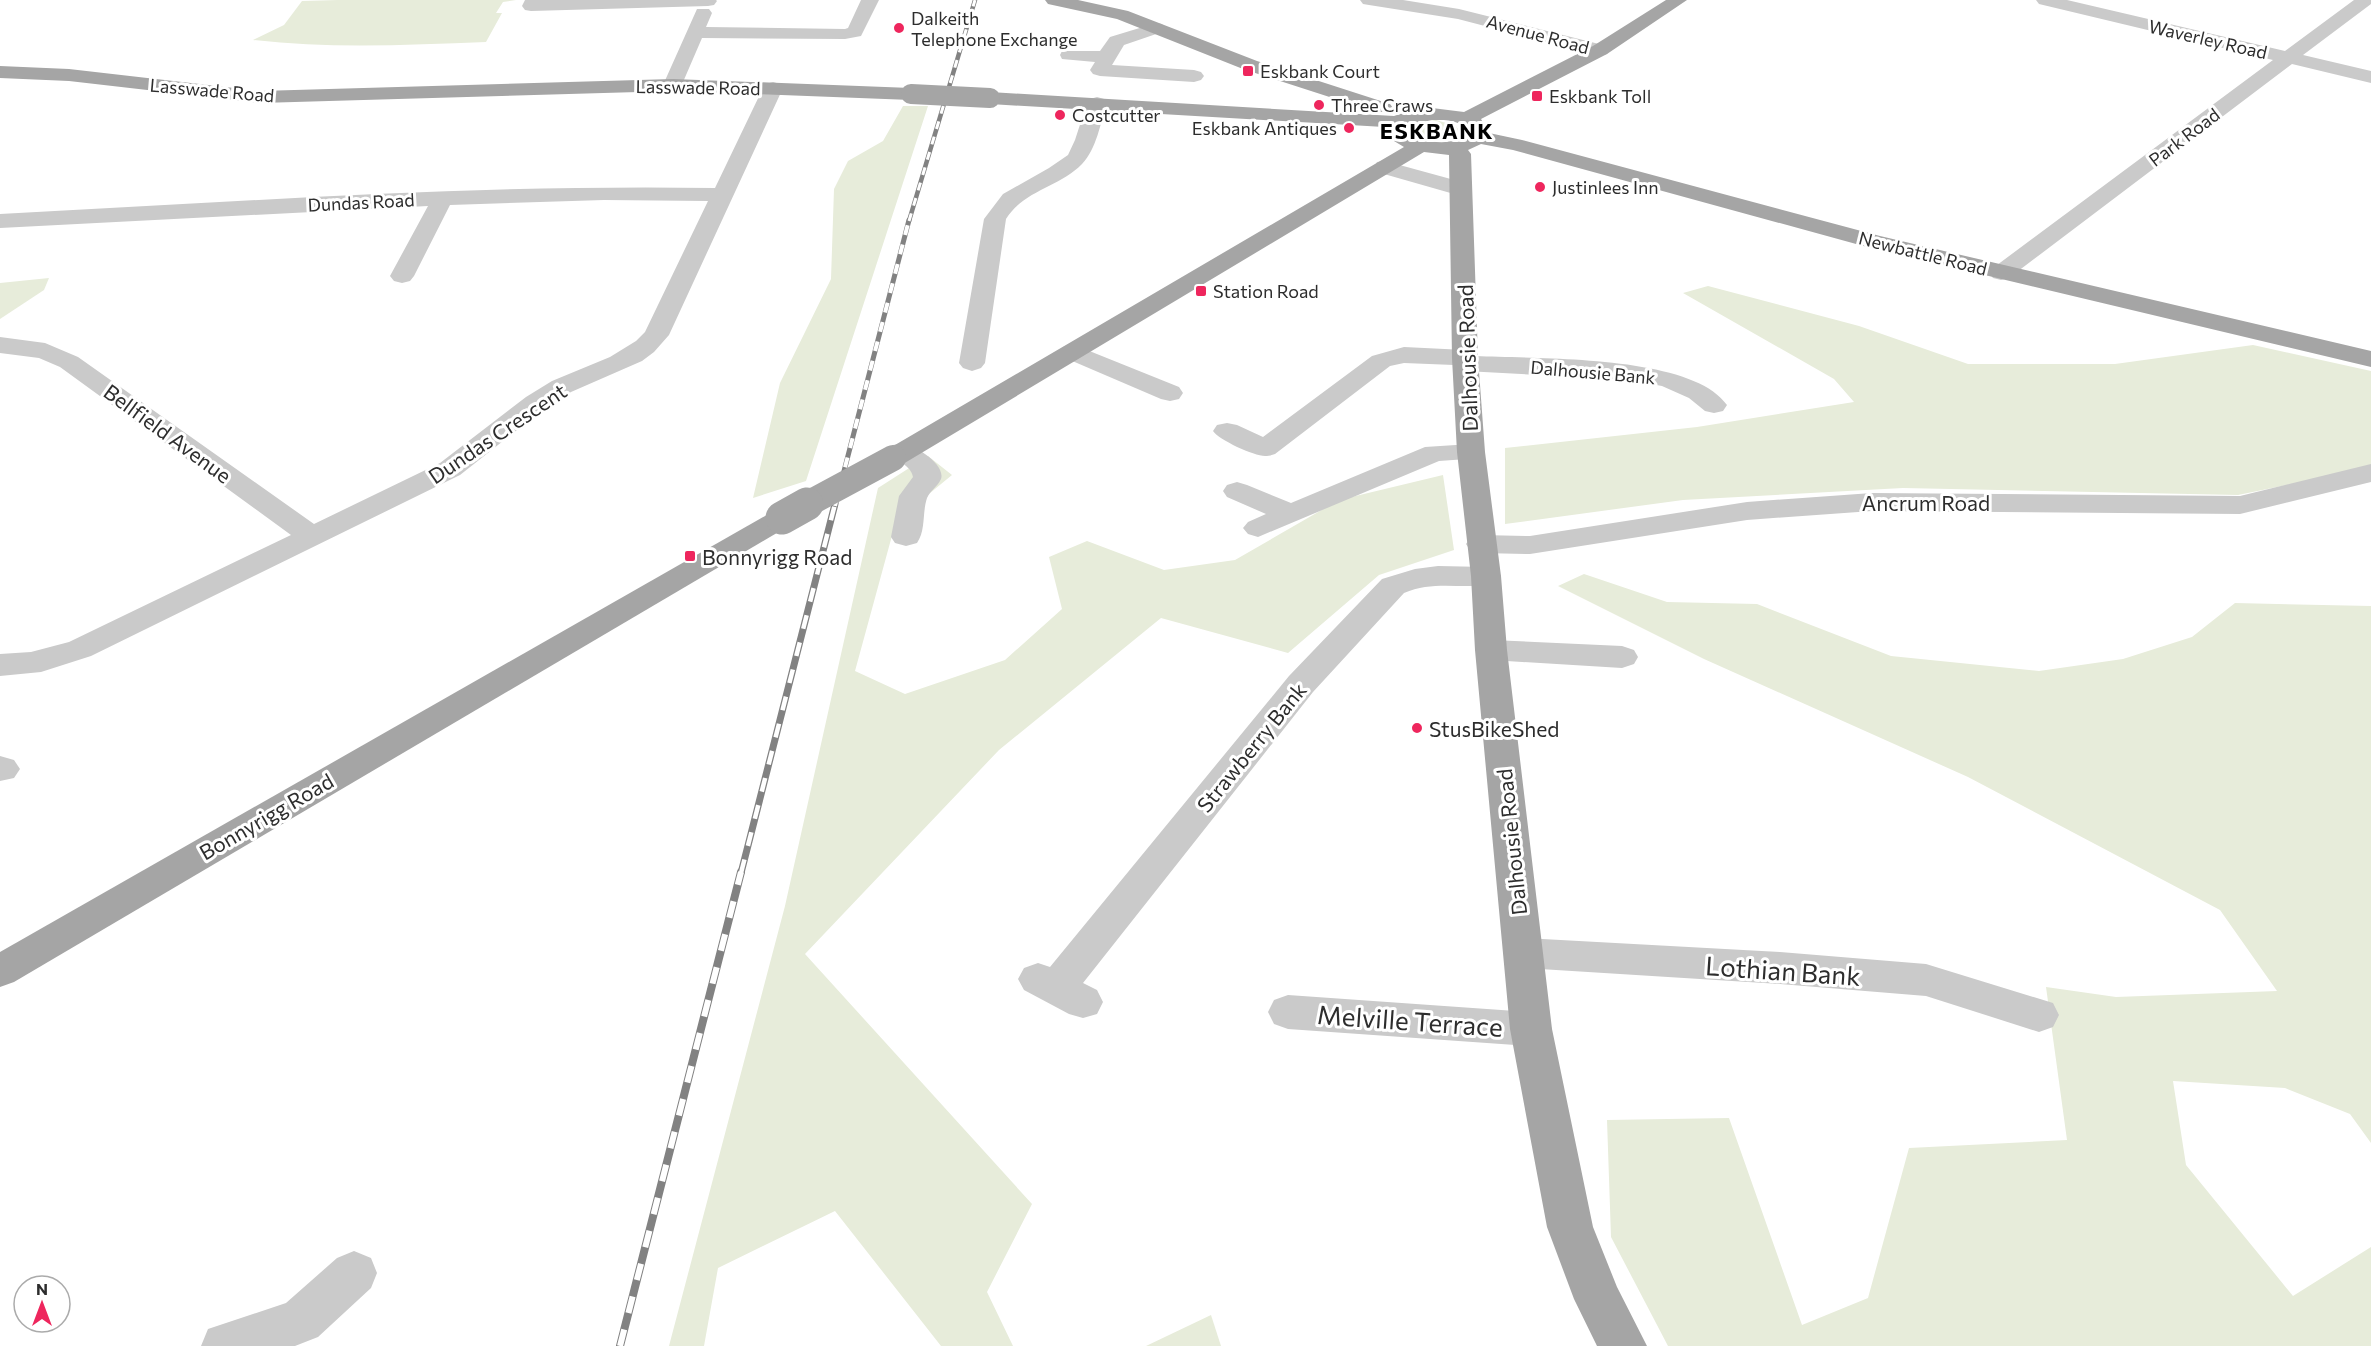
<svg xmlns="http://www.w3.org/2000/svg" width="2371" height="1346" viewBox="0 0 2371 1346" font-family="Commissioner,sans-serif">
  <rect width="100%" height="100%" fill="#fff"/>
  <!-- green -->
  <g fill="#e7ecda">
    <path d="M 338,0 L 516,0 L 503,2 L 496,13 L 502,13 L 486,42 C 408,45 330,49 253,40 L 284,25 L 302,1 Z"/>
    <path d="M 903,106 L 928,106 L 806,481 L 753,498 L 780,383 L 831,279 L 834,189 L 848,161 L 883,141 Z"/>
    <path d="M 1436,120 L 1456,126 L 1460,132 C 1449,143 1422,142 1414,129 L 1418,123 Z"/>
    <path d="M 49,278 L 44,290 L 0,319 L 0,283 Z"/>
    <path d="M 1708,286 L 1859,326 L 1968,364 L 2115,364 L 2253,345 L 2371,371 L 2371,468 L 2238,495 L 1903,488 L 1683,500 L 1505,524 L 1505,448 L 1697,427 L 1854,402 L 1834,379 L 1683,293 Z"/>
    <path d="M 928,456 L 952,475 L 896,521 L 855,671 L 905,694 L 1005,660 L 1062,609 L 1049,557 L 1087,541 L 1164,570 L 1235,560 L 1339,500 L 1443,475 L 1454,550 L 1379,575 L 1288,653 L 1161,618 L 999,750 L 805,954 L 1032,1204 L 987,1292 L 1013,1346 L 941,1346 L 835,1211 L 718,1268 L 704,1346 L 669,1346 L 785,906 L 878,488 Z"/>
    <path d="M 1584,574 L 1667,602 L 1757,604 L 1891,656 L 2039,671 L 2123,659 L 2192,637 L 2235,603 L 2371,606 L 2371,1143 L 2350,1114 L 2285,1088 L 2173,1081 L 2186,1165 L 2293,1296 L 2371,1247 L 2371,1346 L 1668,1346 L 1611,1237 L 1607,1120 L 1729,1118 L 1802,1325 L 1868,1298 L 1909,1148 L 2067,1140 L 2046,987 L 2116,997 L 2277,991 L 2220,910 L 1968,777 L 1704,659 L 1558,586 Z"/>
    <path d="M 1211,1315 L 1221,1346 L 1146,1346 Z"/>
  </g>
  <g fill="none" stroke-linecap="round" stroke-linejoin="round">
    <!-- minor -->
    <g fill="#cacaca" fill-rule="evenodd">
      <path d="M 525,0 L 716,0 L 717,1 L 714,5 L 708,6 L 531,11 L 525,10 L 522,6 Z"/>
      <path d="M 861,0 L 879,0 L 861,36 L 845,39 L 702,38 L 680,89 L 666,89 L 663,85 L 697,9 L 709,9 L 712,13 L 706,27 L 845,29 L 848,28 Z"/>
      <path d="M 1360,0 L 1403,0 L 1459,9 L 1607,46 L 1609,50 L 1607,54 L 1600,56 L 1458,19 L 1369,5 L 1363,4 Z"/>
      <path d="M 2036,0 L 2067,0 L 2285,51 L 2354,0 L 2371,0 L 2371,4 L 2303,55 L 2371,71 L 2371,83 L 2292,64 L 2009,278 L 2001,280 L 1993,278 L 1989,273 L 1993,268 L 2273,60 L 2039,4 Z"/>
      <path d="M 1156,23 L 1162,24 L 1165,28 L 1162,32 L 1124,45 L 1112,65 L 1194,70 L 1201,72 L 1204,76 L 1201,80 L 1194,82 L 1100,76 L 1093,74 L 1090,70 L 1095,62 L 1062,59 L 1060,55 L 1062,51 L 1100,51 L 1110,37 Z"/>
      <path d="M 773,82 L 780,84 L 783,88 L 669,335 L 654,352 L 642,361 L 571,392 L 545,408 L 460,475 L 91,656 L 41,672 L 0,676 L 0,654 L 31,652 L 69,642 L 291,535 L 60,367 L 39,358 L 0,353 L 0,337 L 45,343 L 78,357 L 314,524 L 440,463 L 526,397 L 552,381 L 610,357 L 636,341 L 645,332 L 708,201 L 604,200 L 450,205 L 414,276 L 410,281 L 402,283 L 394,281 L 390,276 L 428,206 L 0,228 L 0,214 C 238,202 476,184 715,188 L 763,88 L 766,84 Z"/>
      <path d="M 1097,97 L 1104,99 L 1107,103 C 1100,124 1097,148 1082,164 C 1060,187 1024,190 1006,219 L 985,363 L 981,368 L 972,371 L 963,368 L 959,363 L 984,219 L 1003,194 L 1049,168 L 1068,155 L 1075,140 L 1087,103 L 1090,99 Z"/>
      <path d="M 1385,161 L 1469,184 L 1472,189 L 1469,194 L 1461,196 L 1377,172 L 1374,167 L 1377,162 Z"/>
      <path d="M 1072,344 L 1179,387 L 1183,393 L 1179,399 L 1170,401 L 1161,399 L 1063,357 L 1059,352 L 1063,347 Z"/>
      <path d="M 1404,347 L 1465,350 L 1474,353 L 1476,356 C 1536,359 1692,354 1727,405 L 1723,411 L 1714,413 L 1705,411 L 1689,398 L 1662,386 L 1630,380 L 1465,371 L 1456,368 L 1454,365 L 1404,363 L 1390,366 L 1275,454 C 1272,455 1269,456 1265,456 C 1254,456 1219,440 1213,431 L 1217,425 L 1227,423 L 1237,425 L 1263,437 L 1372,356 Z"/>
      <path d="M 903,443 C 914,445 946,464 941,479 C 938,486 930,491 927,498 C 922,513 926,530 917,543 L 906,546 L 895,543 L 891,537 L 899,496 L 913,477 C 911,465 896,461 889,451 L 893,445 Z"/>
      <path d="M 1471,444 L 1481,446 L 1485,452 L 1481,458 L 1439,461 L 1258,537 L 1248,534 L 1243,528 L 1248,522 L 1266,514 L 1227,497 L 1223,491 L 1227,485 L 1237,482 L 1247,485 L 1291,503 L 1425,447 Z"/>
      <path d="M 2371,464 L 2371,482 L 2240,514 L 1872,511 L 1747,520 L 1530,554 L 1481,553 L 1470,550 L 1466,544 L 1470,538 L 1481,535 L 1530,536 L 1747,502 L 1872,493 L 2240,496 Z"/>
      <path d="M 1438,566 L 1486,567 L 1497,569 L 1501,576 L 1497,583 C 1466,591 1436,579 1404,593 L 1313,692 L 1083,983 L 1097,990 L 1103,1002 L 1097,1014 L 1083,1018 L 1069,1014 L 1024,990 L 1018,979 L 1024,968 L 1038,963 L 1050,967 L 1289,676 L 1382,579 L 1415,569 Z"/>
      <path d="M 1491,640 L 1622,646 L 1634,650 L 1638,657 L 1634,664 L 1622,668 L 1491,660 L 1480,657 L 1475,650 L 1480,643 Z"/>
      <path d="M 0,756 L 14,760 L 20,769 L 14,778 L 0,781 Z"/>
      <path d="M 1523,938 L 1780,952 L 1926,964 L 2053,1003 L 2059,1015 L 2053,1027 L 2039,1032 L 1926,996 L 1780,984 L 1523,968 L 1509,964 L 1503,953 L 1509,942 Z"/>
      <path d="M 1288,995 L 1531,1012 L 1546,1017 L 1552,1029 L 1546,1041 L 1531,1046 L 1288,1029 L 1274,1024 L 1268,1012 L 1274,1000 Z"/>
      <path d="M 354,1251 L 371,1258 L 377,1273 L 371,1288 L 318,1337 L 295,1346 L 201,1346 L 208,1329 L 286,1303 L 337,1258 Z"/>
    </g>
    <!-- major -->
    <g fill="#a5a5a5" fill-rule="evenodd">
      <path d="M 1045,0 L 1078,0 L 1128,11 L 1257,61 L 1390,104 L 1393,108 L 1390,112 L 1376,112 L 1243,69 L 1117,19 L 1048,4 Z"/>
      <path d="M 1666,0 L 1687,0 L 1607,54 L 1481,119 L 1489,133 L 1522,140 L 1880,236 L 2371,351 L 2371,367 L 1867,247 L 1513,150 L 1481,144 L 1468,150 L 1471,154 L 1478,358 L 1485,452 L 1501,576 L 1507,650 L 1552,1029 L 1593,1227 L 1617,1287 L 1647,1346 L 1597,1346 L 1574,1299 L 1547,1227 L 1510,1029 L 1475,650 L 1471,576 L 1457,452 L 1452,358 L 1449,155 L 1424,152 L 903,464 L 893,466 L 883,464 L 879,458 L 883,452 L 1404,147 L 1394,141 L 1384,130 L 1384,127 L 990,104 L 983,102 L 980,98 L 983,94 L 990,92 L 1394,116 L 1412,110 L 1432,108 L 1464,112 L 1593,46 ZM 1432,120 C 1445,120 1462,119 1468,133 C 1453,148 1419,143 1405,129 L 1405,126 Z"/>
      <path d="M 0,66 L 69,69 L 260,91 L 673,79 L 911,88 L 918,90 L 921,94 L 918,98 L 911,100 L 673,91 L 260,103 L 69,81 L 0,78 Z"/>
      <path d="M 782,509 L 792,512 L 797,518 L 792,524 L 14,982 L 0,987 L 0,952 L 772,512 Z"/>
    </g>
    <defs>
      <path id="rail-far3" d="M 909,221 L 975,0"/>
      <path id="rail-far2" d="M 835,506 L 909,220"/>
      <path id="rail-far1" d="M 741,873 L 835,504"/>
      <path id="rail" d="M 620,1346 L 741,872"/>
    </defs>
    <!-- rail-far3 casing -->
    <use href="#rail-far3" stroke="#828282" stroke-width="4.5"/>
    <!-- rail-far2 casing -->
    <use href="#rail-far2" stroke="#828282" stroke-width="5"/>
    <!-- rail-far1 casing -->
    <use href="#rail-far1" stroke="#828282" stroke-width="7"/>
    <!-- rail casing -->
    <use href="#rail" stroke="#828282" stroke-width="8"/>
    <!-- rail-far3 -->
    <use href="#rail-far3" stroke="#fff" stroke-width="3" stroke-dasharray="8" stroke-linecap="butt"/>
    <!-- rail-far2 -->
    <use href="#rail-far2" stroke="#fff" stroke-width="4" stroke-dasharray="10" stroke-linecap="butt"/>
    <!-- rail-far1 -->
    <use href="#rail-far1" stroke="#fff" stroke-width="4.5" stroke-dasharray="14" stroke-linecap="butt"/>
    <!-- rail -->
    <use href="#rail" stroke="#fff" stroke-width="6" stroke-dasharray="17" stroke-linecap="butt"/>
    <!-- major-bridge-far2 -->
    <path stroke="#a5a5a5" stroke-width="20" d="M 911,94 L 990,98"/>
    <!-- major-bridge-far1 -->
    <path stroke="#a5a5a5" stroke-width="26" d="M 804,506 L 893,458"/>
    <!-- major-bridge -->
    <path stroke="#a5a5a5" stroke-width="33" d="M 782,518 L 807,504"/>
  </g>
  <!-- markers -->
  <g fill="#ee265d" stroke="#fff" stroke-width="2">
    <circle cx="899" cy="28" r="6"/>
    <rect x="1242" y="65" width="12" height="12" rx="3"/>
    <rect x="1531" y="90" width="12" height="12" rx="3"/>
    <circle cx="1319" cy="105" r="6"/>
    <circle cx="1060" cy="115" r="6"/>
    <circle cx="1349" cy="128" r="6"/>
    <circle cx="1540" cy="187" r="6"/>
    <rect x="1195" y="285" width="12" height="12" rx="3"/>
    <rect x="684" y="550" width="12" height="12" rx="3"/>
    <circle cx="1417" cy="728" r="6"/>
  </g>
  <g text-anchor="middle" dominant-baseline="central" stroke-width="6" stroke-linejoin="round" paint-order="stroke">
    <!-- far-poi labels -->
    <g font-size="18" fill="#2d2d2d" stroke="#fff" text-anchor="start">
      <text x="911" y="18">Dalkeith<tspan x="911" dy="21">Telephone Exchange</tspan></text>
      <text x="1260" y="71">Eskbank Court</text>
      <text x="1549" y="96">Eskbank Toll</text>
      <text x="1331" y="105">Three Craws</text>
      <text x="1072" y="115">Costcutter</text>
      <text x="1337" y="128" text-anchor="end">Eskbank Antiques</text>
      <text x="1552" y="187">Justinlees Inn</text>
      <text x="1213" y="291">Station Road</text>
    </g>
    <!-- far-street labels -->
    <g font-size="18" fill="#2d2d2d" stroke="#fff">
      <text transform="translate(1538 34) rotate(15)">Avenue Road</text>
      <text transform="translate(2208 39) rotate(13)">Waverley Road</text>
      <text transform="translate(698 87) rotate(1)">Lasswade Road</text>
      <text transform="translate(212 90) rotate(5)">Lasswade Road</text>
      <text transform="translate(2184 137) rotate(-37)">Park Road</text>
      <text transform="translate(361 202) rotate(-3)">Dundas Road</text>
      <text transform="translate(1923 253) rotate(14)">Newbattle Road</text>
      <text transform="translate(1593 372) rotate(5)">Dalhousie Bank</text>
    </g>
    <!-- street labels -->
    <g font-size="21" fill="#2d2d2d" stroke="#fff">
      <text transform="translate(1467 358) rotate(-92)">Dalhousie Road</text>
      <text transform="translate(168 433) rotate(36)">Bellfield Avenue</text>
      <text transform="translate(497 433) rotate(-34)">Dundas Crescent</text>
      <text x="1926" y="502">Ancrum Road</text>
      <text transform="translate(1251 747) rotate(-51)">Strawberry Bank</text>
      <text transform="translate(266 816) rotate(-30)">Bonnyrigg Road</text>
      <text transform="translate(1511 842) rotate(-96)">Dalhousie Road</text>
    </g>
    <!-- poi labels -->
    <g font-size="21" fill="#2d2d2d" stroke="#fff" text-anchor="start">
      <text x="702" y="556">Bonnyrigg Road</text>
      <text x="1429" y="728">StusBikeShed</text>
    </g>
    <!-- far-district labels -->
    <g font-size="22" font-weight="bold" letter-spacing="1.5" fill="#000" stroke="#fff">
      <text x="1437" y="130">ESKBANK</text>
    </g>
    <!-- near-street labels -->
    <g font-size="26" fill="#2d2d2d" stroke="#fff">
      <text transform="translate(1783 970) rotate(4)">Lothian Bank</text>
      <text transform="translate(1410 1020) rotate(4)">Melville Terrace</text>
    </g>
  </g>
  <!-- north arrow -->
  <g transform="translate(42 1304)"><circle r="28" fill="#ffffff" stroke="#ababab" stroke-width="1.5"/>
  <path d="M0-4.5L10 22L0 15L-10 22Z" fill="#ee265d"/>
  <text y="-9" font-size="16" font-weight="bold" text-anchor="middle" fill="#2d2d2d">N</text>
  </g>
</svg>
